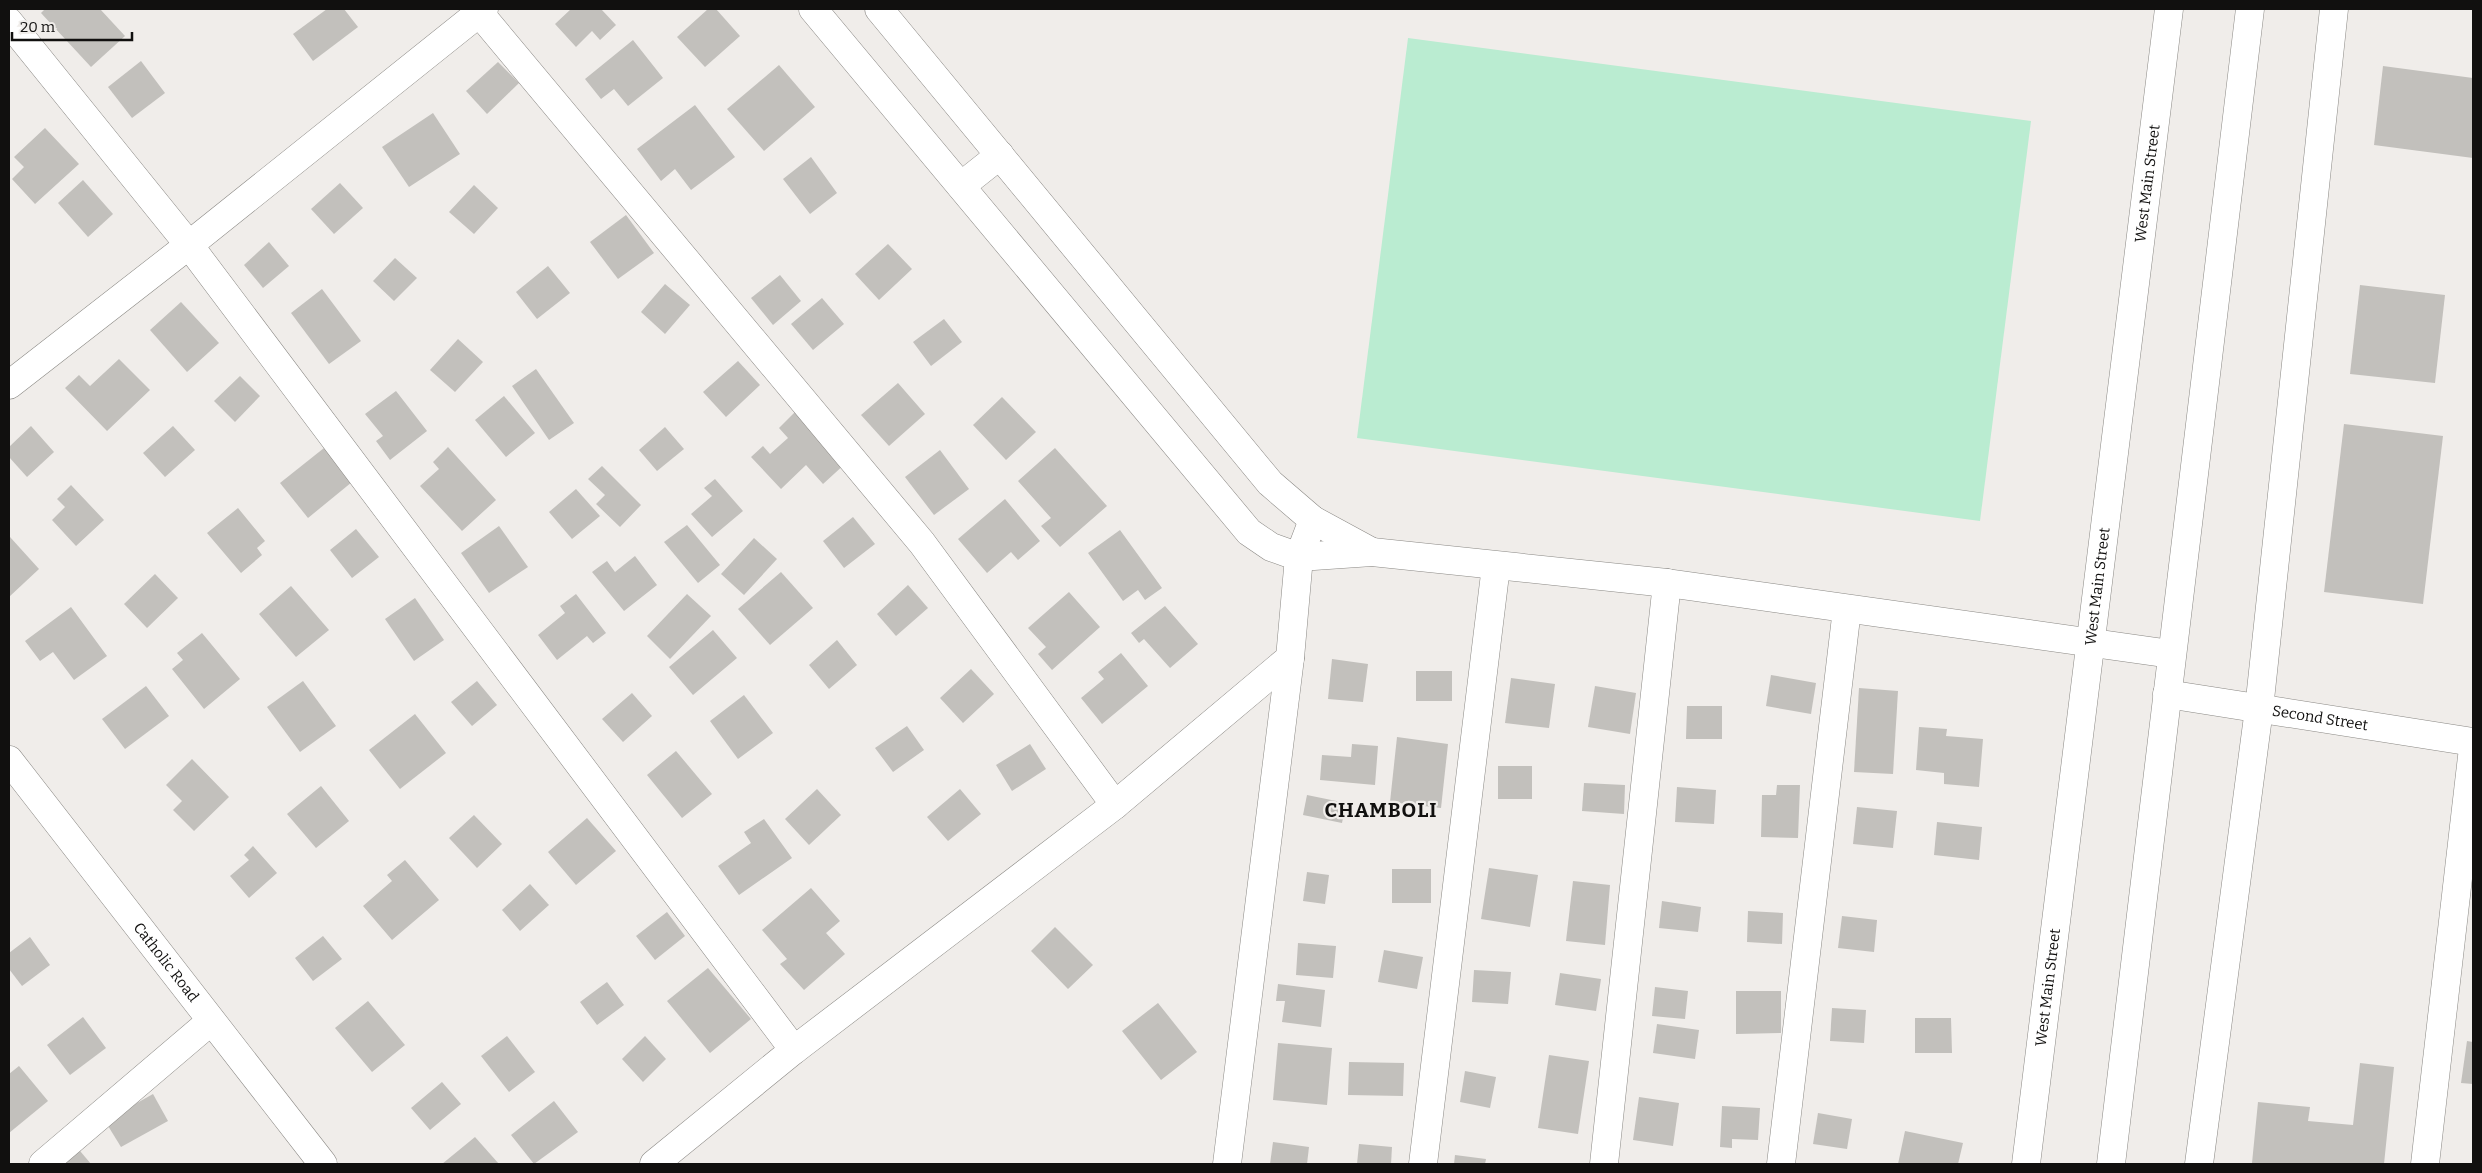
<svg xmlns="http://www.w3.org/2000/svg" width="2482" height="1173" viewBox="0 0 2482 1173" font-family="Bitter,serif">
  <rect width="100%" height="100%" fill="#f0edea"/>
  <!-- green -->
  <path fill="#baecd1" d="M 1408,38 L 2031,121 L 1980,521 L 1357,438 Z"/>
  <!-- building -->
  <g fill="#c2c0bc">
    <path d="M 45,9 L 100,9 L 125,36 L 91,67 L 41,13 Z"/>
    <path d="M 327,9 L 344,9 L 358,27 L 313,61 L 293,34 Z"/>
    <path d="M 571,9 L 601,9 L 616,25 L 600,40 L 592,31 L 576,47 L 555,24 Z"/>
    <path d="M 708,9 L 716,9 L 740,36 L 705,67 L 677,37 Z"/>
    <path d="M 633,40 L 663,78 L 628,106 L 614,89 L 601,99 L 585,79 Z"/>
    <path d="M 141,61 L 165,93 L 132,118 L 108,87 Z"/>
    <path d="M 498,62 L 519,83 L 487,114 L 466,91 Z"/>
    <path d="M 779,65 L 815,107 L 764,151 L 727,109 Z"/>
    <path d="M 2383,66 L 2473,78 L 2473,158 L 2374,145 Z"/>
    <path d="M 695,105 L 735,157 L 691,190 L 675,169 L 661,181 L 637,149 Z"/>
    <path d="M 433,113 L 460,154 L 409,187 L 382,147 Z"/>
    <path d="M 45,128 L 79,164 L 35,204 L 12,179 L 24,167 L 14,157 Z"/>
    <path d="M 811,157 L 837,193 L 810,214 L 783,179 Z"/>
    <path d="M 83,180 L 113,214 L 88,237 L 58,203 Z"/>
    <path d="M 340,183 L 363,208 L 334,234 L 311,209 Z"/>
    <path d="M 474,185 L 498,208 L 474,234 L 449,212 Z"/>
    <path d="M 626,215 L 654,253 L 618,279 L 590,242 Z"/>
    <path d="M 269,242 L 289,266 L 263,288 L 244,265 Z"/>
    <path d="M 888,244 L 912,269 L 879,300 L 855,274 Z"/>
    <path d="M 395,258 L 417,278 L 394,301 L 373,281 Z"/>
    <path d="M 548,266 L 570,293 L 537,319 L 516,292 Z"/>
    <path d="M 780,275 L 801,301 L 773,325 L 751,298 Z"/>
    <path d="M 665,284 L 690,305 L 665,334 L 641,312 Z"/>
    <path d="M 2360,285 L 2445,295 L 2435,383 L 2350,374 Z"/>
    <path d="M 322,289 L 361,341 L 329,364 L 291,313 Z"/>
    <path d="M 822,298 L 844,324 L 813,350 L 791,324 Z"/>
    <path d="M 181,302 L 219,343 L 187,372 L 150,330 Z"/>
    <path d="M 944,319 L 962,342 L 931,366 L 913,342 Z"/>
    <path d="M 458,339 L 483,362 L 455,392 L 430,370 Z"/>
    <path d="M 119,359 L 150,390 L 107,431 L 65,388 L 79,375 L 90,386 Z"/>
    <path d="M 738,361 L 760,385 L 726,417 L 703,392 Z"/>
    <path d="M 536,369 L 574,423 L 549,440 L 512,386 Z"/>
    <path d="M 240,376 L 260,396 L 235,422 L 214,401 Z"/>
    <path d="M 898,383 L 925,414 L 889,446 L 861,415 Z"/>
    <path d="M 396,391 L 427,431 L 390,460 L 376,441 L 383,436 L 365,414 Z"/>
    <path d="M 504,396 L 535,433 L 506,457 L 475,420 Z"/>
    <path d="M 1002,397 L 1036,432 L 1006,460 L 973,425 Z"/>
    <path d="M 796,411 L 846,463 L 823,484 L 806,465 L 781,489 L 751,457 L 763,446 L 770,454 L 788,438 L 779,428 Z"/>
    <path d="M 2344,424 L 2443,436 L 2423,604 L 2324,592 Z"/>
    <path d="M 31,426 L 54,452 L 27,477 L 9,457 L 9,447 Z"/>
    <path d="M 173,426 L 195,450 L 165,477 L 143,453 Z"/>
    <path d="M 665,427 L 684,449 L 657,471 L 639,450 Z"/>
    <path d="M 448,447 L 496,500 L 462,531 L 420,486 L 439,469 L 433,462 Z"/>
    <path d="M 324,448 L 352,482 L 308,518 L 280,483 Z"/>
    <path d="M 1055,448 L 1107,506 L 1060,547 L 1041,526 L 1051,518 L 1018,481 Z"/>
    <path d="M 940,450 L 969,489 L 934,515 L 905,477 Z"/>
    <path d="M 602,466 L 641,505 L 620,527 L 596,504 L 605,495 L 588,479 Z"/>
    <path d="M 715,479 L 743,511 L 712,537 L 691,514 L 712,496 L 704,488 Z"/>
    <path d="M 71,485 L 104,520 L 76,546 L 52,520 L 65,507 L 57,499 Z"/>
    <path d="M 576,489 L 600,516 L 572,539 L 549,512 Z"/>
    <path d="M 1005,499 L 1040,541 L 1018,560 L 1011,552 L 987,573 L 958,539 Z"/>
    <path d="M 238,508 L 265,541 L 257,548 L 262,555 L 241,573 L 207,533 Z"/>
    <path d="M 853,517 L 875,544 L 844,568 L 823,541 Z"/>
    <path d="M 687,525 L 720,565 L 698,583 L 664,542 Z"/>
    <path d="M 499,526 L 528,567 L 489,593 L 461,553 Z"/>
    <path d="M 356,529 L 379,557 L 352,578 L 330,550 Z"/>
    <path d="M 1120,530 L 1162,588 L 1145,600 L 1138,590 L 1123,601 L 1088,553 Z"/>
    <path d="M 10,537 L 39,569 L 9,597 L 9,538 Z"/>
    <path d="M 754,538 L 777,559 L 744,595 L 721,574 Z"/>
    <path d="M 635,556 L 657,585 L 624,611 L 592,572 L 607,561 L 615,572 Z"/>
    <path d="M 781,572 L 813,608 L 770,645 L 738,609 Z"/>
    <path d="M 155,574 L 178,598 L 147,628 L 124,604 Z"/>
    <path d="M 908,585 L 928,608 L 896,636 L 877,614 Z"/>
    <path d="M 291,586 L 329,630 L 296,657 L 259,614 Z"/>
    <path d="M 1069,592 L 1100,627 L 1052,670 L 1038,654 L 1046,647 L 1028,628 Z"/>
    <path d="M 576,594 L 606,633 L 593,643 L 587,636 L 557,660 L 538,635 L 565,613 L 560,606 Z"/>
    <path d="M 687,594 L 711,616 L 670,659 L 647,636 Z"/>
    <path d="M 415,598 L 444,640 L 414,661 L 385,619 Z"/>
    <path d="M 1165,606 L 1198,644 L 1170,668 L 1144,639 L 1139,643 L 1131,633 Z"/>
    <path d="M 71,607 L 107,656 L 74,680 L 53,652 L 40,661 L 25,641 Z"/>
    <path d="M 713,630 L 737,658 L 693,695 L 669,667 Z"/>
    <path d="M 202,633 L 240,679 L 204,709 L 172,669 L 183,660 L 177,653 Z"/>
    <path d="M 837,640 L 857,665 L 829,689 L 809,665 Z"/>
    <path d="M 1121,653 L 1148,686 L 1102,724 L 1081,698 L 1104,679 L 1098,672 Z"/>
    <path d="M 1332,659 L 1368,664 L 1363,702 L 1328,699 Z"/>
    <path d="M 971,669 L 994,694 L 963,723 L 940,698 Z"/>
    <rect x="1416" y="671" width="36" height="30"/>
    <path d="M 1771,675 L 1816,683 L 1811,714 L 1766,706 Z"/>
    <path d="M 1511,678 L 1555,684 L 1549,728 L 1505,723 Z"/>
    <path d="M 303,681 L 336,726 L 300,752 L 267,707 Z"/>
    <path d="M 477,681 L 497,705 L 472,726 L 451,702 Z"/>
    <path d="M 146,686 L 169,716 L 125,749 L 102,719 Z"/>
    <path d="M 1595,686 L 1636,693 L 1630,734 L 1588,727 Z"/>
    <path d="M 1859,688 L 1898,691 L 1893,774 L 1854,772 Z"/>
    <path d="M 632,693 L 652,716 L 623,742 L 602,719 Z"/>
    <path d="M 744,695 L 773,733 L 738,759 L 710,721 Z"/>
    <path d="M 1687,706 L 1722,706 L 1722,739 L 1686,739 Z"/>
    <path d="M 415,714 L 446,753 L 400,789 L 369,750 Z"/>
    <path d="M 907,726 L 924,750 L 893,772 L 875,748 Z"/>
    <path d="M 1919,727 L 1947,729 L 1946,736 L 1983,739 L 1979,787 L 1944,784 L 1944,773 L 1916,770 Z"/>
    <path d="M 1397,737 L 1448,744 L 1441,808 L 1390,802 Z"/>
    <path d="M 1030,744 L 1046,769 L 1012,791 L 996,765 Z"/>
    <path d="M 1352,744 L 1378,746 L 1375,785 L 1320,780 L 1322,755 L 1351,757 Z"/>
    <path d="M 676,751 L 712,794 L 682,818 L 647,775 Z"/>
    <path d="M 192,759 L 229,797 L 194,831 L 173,810 L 182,801 L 166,785 Z"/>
    <rect x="1498" y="766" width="34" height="33"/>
    <path d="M 1584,783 L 1625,785 L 1624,814 L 1582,811 Z"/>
    <path d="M 1777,785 L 1800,785 L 1798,838 L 1761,837 L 1762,795 L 1776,795 Z"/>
    <path d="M 321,786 L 349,821 L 316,848 L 287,814 Z"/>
    <path d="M 1677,787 L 1716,790 L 1714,824 L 1675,822 Z"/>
    <path d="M 817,789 L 841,815 L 809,845 L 785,819 Z"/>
    <path d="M 960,789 L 981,814 L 948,841 L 927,817 Z"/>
    <path d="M 1307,795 L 1346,803 L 1342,823 L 1303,815 Z"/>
    <path d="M 1857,807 L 1897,811 L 1893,848 L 1853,844 Z"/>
    <path d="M 474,815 L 502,844 L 477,868 L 449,838 Z"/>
    <path d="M 587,818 L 616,851 L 576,885 L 548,852 Z"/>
    <path d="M 764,819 L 792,858 L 739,895 L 718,866 L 751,843 L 744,832 Z"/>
    <path d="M 1937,822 L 1982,827 L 1979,860 L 1934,855 Z"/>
    <path d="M 253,846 L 277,873 L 249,898 L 230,876 L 249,860 L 244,855 Z"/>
    <path d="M 405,860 L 439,900 L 392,940 L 363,906 L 392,881 L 387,875 Z"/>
    <path d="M 1489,868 L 1538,875 L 1530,927 L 1481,919 Z"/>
    <rect x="1392" y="869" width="39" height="34"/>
    <path d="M 1307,872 L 1329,875 L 1325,904 L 1303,901 Z"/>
    <path d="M 1573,881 L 1610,885 L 1605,945 L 1566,941 Z"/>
    <path d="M 530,884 L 549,905 L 520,931 L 502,910 Z"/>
    <path d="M 811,888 L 840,921 L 826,933 L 845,954 L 804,990 L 780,964 L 787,959 L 762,930 Z"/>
    <path d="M 1662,901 L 1701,907 L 1698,932 L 1659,928 Z"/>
    <path d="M 1748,911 L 1783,913 L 1782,944 L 1747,942 Z"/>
    <path d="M 667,912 L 685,936 L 655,960 L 636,936 Z"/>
    <path d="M 1842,916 L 1877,920 L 1874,952 L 1838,948 Z"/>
    <path d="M 1055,927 L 1093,965 L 1068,989 L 1031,951 Z"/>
    <path d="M 323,936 L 342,959 L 313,981 L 295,958 Z"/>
    <path d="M 30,937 L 50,965 L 22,986 L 9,969 L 9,953 Z"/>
    <path d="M 1298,943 L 1336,946 L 1333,978 L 1296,975 Z"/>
    <path d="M 1384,950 L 1423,957 L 1417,989 L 1378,982 Z"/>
    <path d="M 708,968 L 751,1019 L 710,1053 L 667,1001 Z"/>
    <path d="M 1474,970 L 1511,972 L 1508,1004 L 1472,1002 Z"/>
    <path d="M 1560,973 L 1601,979 L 1596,1011 L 1555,1005 Z"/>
    <path d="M 607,982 L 624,1005 L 597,1025 L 580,1002 Z"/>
    <path d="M 1278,984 L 1325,990 L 1321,1027 L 1282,1022 L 1285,1001 L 1276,1001 Z"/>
    <path d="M 1655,987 L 1688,991 L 1685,1019 L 1652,1016 Z"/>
    <path d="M 1736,991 L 1781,991 L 1781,1033 L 1736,1034 Z"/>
    <path d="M 368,1001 L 405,1045 L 372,1072 L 335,1028 Z"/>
    <path d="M 1158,1003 L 1197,1052 L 1161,1080 L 1122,1031 Z"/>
    <path d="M 1832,1008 L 1866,1010 L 1864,1043 L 1830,1041 Z"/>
    <path d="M 83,1017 L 106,1048 L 70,1075 L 47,1045 Z"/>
    <path d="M 1915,1018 L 1951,1018 L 1952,1053 L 1915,1053 Z"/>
    <path d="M 1657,1024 L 1699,1030 L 1695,1059 L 1653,1053 Z"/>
    <path d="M 507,1036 L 535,1072 L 509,1092 L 481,1056 Z"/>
    <path d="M 645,1036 L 666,1059 L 643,1082 L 622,1059 Z"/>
    <path d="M 2467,1041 L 2473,1042 L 2473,1084 L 2461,1083 Z"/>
    <path d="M 1278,1043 L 1332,1048 L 1327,1105 L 1273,1100 Z"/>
    <path d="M 1549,1055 L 1589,1061 L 1578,1134 L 1538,1128 Z"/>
    <path d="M 1349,1062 L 1404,1063 L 1403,1096 L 1348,1095 Z"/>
    <path d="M 2360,1063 L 2394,1067 L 2384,1164 L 2252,1163 L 2258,1102 L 2310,1107 L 2308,1121 L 2353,1125 Z"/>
    <path d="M 19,1066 L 48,1101 L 9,1133 L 9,1074 Z"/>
    <path d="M 1465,1071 L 1496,1077 L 1490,1108 L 1460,1102 Z"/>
    <path d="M 442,1082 L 461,1104 L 430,1130 L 411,1108 Z"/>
    <path d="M 153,1094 L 168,1121 L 121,1147 L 105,1121 Z"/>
    <path d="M 1639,1097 L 1679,1103 L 1673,1146 L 1633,1140 Z"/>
    <path d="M 554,1101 L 578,1132 L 534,1164 L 511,1135 Z"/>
    <path d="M 1722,1106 L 1760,1108 L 1758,1140 L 1732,1139 L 1732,1148 L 1720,1147 Z"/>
    <path d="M 1818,1113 L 1852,1119 L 1847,1149 L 1813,1144 Z"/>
    <path d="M 1905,1131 L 1963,1143 L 1958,1164 L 1898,1164 Z"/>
    <path d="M 475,1137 L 499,1164 L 442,1164 Z"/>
    <path d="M 1273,1142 L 1309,1147 L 1307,1164 L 1270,1164 Z"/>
    <path d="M 1359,1144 L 1392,1147 L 1391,1164 L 1357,1164 Z"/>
    <path d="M 75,1145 L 91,1164 L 52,1164 Z"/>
    <path d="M 1455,1155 L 1486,1159 L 1485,1164 L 1454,1164 Z"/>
  </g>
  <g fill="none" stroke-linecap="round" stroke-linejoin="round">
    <defs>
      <g id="minor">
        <path d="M 476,9 L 922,543 L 1115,805"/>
        <path d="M 813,9 L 1249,532 L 1271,547 L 1299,557 L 1372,552 L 1667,583 L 2171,654"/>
        <path d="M 879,9 L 1270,483 L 1313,520 L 1372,552"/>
        <path d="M 9,22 L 189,245 L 794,1050"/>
        <path d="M 961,186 L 1000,155"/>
        <path d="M 9,385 L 189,245 L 484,9"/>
        <path id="s1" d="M 2167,694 L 2473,742"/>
        <path id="s2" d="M 9,760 L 323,1164"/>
        <path d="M 43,1164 L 211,1021"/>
        <path d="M 654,1164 L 794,1050 L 1115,805 L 1290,658 L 1299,557 L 1313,520"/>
        <path d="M 1227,1164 L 1290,658"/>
        <path d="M 1423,1164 L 1496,566"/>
        <path d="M 1604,1164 L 1667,583"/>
        <path d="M 1781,1164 L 1847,609"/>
        <path id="s3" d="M 2026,1164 L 2169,9"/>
        <path d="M 2111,1164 L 2250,9"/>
        <path d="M 2199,1164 L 2259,709 L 2334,9"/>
        <path d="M 2425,1164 L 2473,748"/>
      </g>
    </defs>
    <!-- minor casing -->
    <use href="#minor" stroke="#8a8884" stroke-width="29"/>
    <!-- minor -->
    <use href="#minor" stroke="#fff" stroke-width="28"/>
  </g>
  <g text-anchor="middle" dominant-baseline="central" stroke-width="4.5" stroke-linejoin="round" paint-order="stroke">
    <!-- street labels -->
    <g font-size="15" fill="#11100f" stroke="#f0edea">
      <text stroke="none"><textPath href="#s3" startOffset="988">West Main Street</textPath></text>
      <text stroke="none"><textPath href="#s3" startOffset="582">West Main Street</textPath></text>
      <text stroke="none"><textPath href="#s1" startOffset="155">Second Street</textPath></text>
      <text stroke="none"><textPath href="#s2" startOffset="256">Catholic Road</textPath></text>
      <text stroke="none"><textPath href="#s3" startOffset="178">West Main Street</textPath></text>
    </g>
    <!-- district labels -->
    <g font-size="20" font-weight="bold" letter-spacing="1" fill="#11100f" stroke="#f0edea">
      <text x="1381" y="810">CHAMBOLI</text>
    </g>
  </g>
  <!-- border -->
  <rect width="2482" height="1173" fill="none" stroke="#11100f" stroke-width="20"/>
  <!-- scale -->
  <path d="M12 32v8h120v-8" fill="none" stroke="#11100f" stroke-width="2.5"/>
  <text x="20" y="32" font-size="15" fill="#11100f" stroke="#f0edea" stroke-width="4" paint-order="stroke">20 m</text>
</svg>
